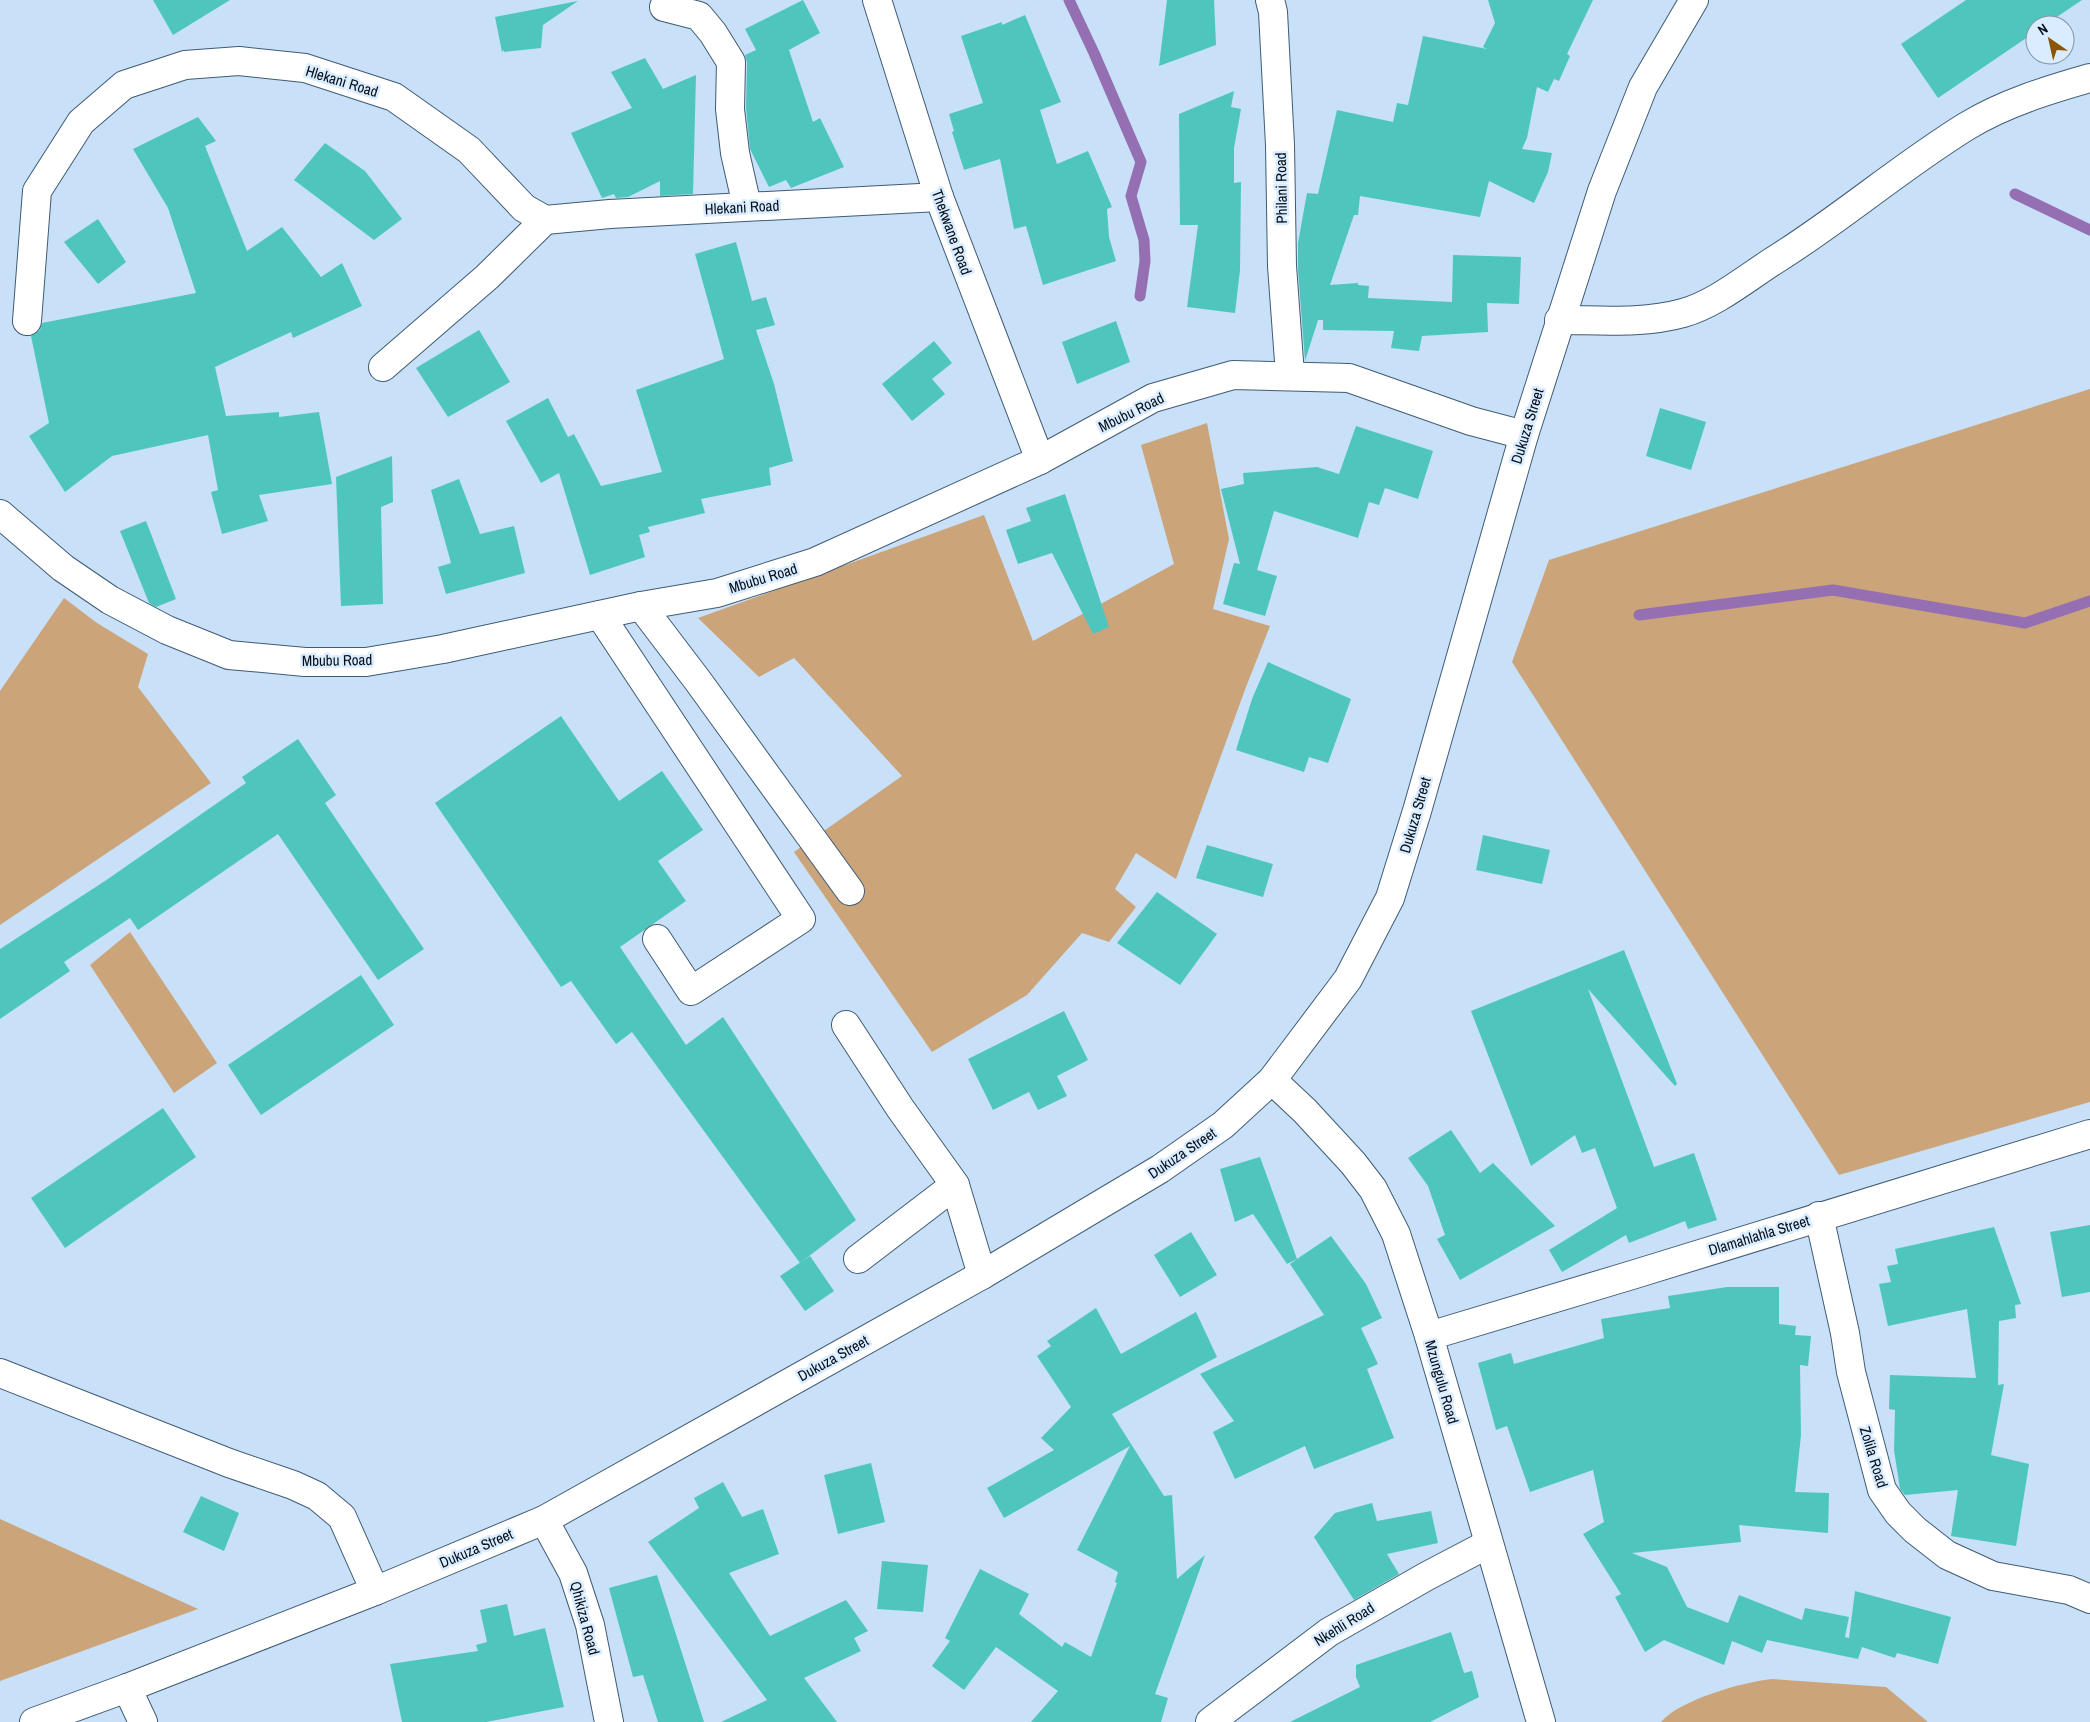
<svg xmlns="http://www.w3.org/2000/svg" width="2090" height="1722" viewBox="0 0 2090 1722" font-family="'Archivo Narrow',sans-serif">
  <rect width="100%" height="100%" fill="#c8e0f8"/>
  <!-- green -->
  <g fill="#cba47a">
    <path d="M 2090,389 L 2090,1102 L 1839,1175 L 1512,662 L 1549,560 Z"/>
    <path d="M 1207,423 L 1229,539 L 1213,609 L 1270,626 L 1246,687 L 1176,879 L 1136,853 L 1115,889 L 1136,907 L 1109,942 L 1082,933 L 1027,995 L 932,1052 L 794,852 L 902,776 L 794,658 L 759,677 L 698,618 L 984,515 L 1033,641 L 1174,564 L 1141,445 Z"/>
    <path d="M 64,598 L 97,623 L 148,654 L 138,687 L 211,783 L 0,925 L 0,691 Z"/>
    <path d="M 130,932 L 217,1063 L 174,1093 L 90,965 Z"/>
    <path d="M 0,1519 L 198,1609 L 0,1681 Z"/>
    <path d="M 1772,1679 L 1886,1687 L 1928,1722 L 1661,1722 C 1679,1700 1743,1682 1772,1679 Z"/>
  </g>
  <g fill="none" stroke-linecap="round" stroke-linejoin="round">
    <!-- stream -->
    <g stroke="#9470b3" stroke-width="11">
      <path d="M 1069,0 L 1094,53 L 1141,162 L 1131,196 L 1144,240 L 1145,261 L 1140,296"/>
      <path d="M 2015,194 L 2090,230"/>
      <path d="M 1639,615 L 1833,590 L 2025,623 L 2090,601"/>
    </g>
  </g>
  <!-- building -->
  <g fill="#4ec6be">
    <path d="M 153,0 L 230,0 L 173,35 Z"/>
    <path d="M 803,0 L 820,33 L 789,50 L 813,122 L 820,118 L 844,167 L 791,188 L 786,180 L 769,187 L 750,149 L 746,108 L 747,62 L 745,55 L 756,50 L 745,29 Z"/>
    <path d="M 1167,0 L 1214,0 L 1216,45 L 1159,66 Z"/>
    <path d="M 1488,0 L 1593,0 L 1567,54 L 1570,56 L 1559,81 L 1554,79 L 1548,92 L 1537,87 L 1527,138 L 1522,149 L 1552,153 L 1548,172 L 1534,203 L 1489,181 L 1480,217 L 1360,196 L 1358,215 L 1354,215 L 1330,285 L 1358,283 L 1358,285 L 1369,286 L 1368,298 L 1452,302 L 1453,255 L 1521,257 L 1519,304 L 1487,303 L 1488,332 L 1422,336 L 1419,351 L 1391,348 L 1394,331 L 1323,330 L 1323,320 L 1318,320 L 1305,361 L 1298,270 L 1298,243 L 1307,193 L 1318,194 L 1337,110 L 1393,122 L 1397,103 L 1408,105 L 1423,36 L 1487,49 L 1483,47 L 1495,23 Z"/>
    <path d="M 1966,0 L 2082,0 L 2045,25 L 2035,25 L 2035,32 L 1938,98 L 1901,44 Z"/>
    <path d="M 578,1 L 543,25 L 541,48 L 504,52 L 504,50 L 502,52 L 495,17 Z"/>
    <path d="M 1025,15 L 1061,102 L 1040,110 L 1057,164 L 1088,151 L 1112,207 L 1107,209 L 1109,237 L 1116,261 L 1043,285 L 1026,226 L 1014,229 L 1000,159 L 964,170 L 952,132 L 954,131 L 949,114 L 983,103 L 961,36 L 1002,22 L 1002,25 Z"/>
    <path d="M 645,58 L 663,89 L 696,75 L 693,194 L 660,196 L 660,181 L 628,197 L 616,198 L 614,194 L 602,198 L 571,133 L 632,108 L 611,72 Z"/>
    <path d="M 1234,91 L 1231,107 L 1241,109 L 1234,148 L 1234,183 L 1241,182 L 1240,270 L 1235,313 L 1187,307 L 1198,225 L 1180,225 L 1179,114 Z"/>
    <path d="M 198,117 L 216,141 L 205,146 L 247,251 L 282,227 L 321,277 L 342,263 L 362,306 L 293,338 L 291,332 L 215,367 L 226,416 L 279,412 L 279,417 L 319,412 L 332,484 L 259,495 L 268,521 L 222,534 L 211,492 L 218,490 L 208,435 L 112,456 L 65,492 L 29,436 L 49,423 L 31,336 L 40,330 L 42,323 L 196,293 L 168,208 L 133,149 Z"/>
    <path d="M 325,143 L 365,171 L 402,219 L 374,240 L 294,180 Z"/>
    <path d="M 98,219 L 126,262 L 98,284 L 64,242 Z"/>
    <path d="M 736,242 L 752,301 L 766,297 L 775,325 L 756,330 L 774,384 L 793,461 L 769,468 L 771,485 L 701,499 L 705,513 L 648,527 L 650,532 L 639,535 L 645,557 L 590,575 L 559,473 L 541,483 L 506,421 L 548,398 L 568,437 L 574,434 L 601,486 L 662,472 L 636,390 L 724,359 L 695,254 Z"/>
    <path d="M 1116,321 L 1130,362 L 1077,384 L 1062,342 Z"/>
    <path d="M 479,330 L 510,382 L 448,417 L 416,368 Z"/>
    <path d="M 934,341 L 952,363 L 932,379 L 945,394 L 912,421 L 882,384 Z"/>
    <path d="M 1660,408 L 1706,422 L 1691,470 L 1646,456 Z"/>
    <path d="M 1356,426 L 1433,451 L 1418,499 L 1385,488 L 1379,505 L 1369,502 L 1358,538 L 1274,511 L 1257,570 L 1277,576 L 1265,616 L 1223,604 L 1234,563 L 1240,564 L 1221,489 L 1244,484 L 1243,473 L 1317,467 L 1339,474 Z"/>
    <path d="M 392,456 L 393,502 L 381,507 L 383,604 L 341,606 L 336,477 Z"/>
    <path d="M 459,479 L 480,534 L 514,526 L 525,573 L 446,594 L 438,567 L 451,563 L 431,490 Z"/>
    <path d="M 1065,494 L 1109,627 L 1093,634 L 1052,553 L 1018,564 L 1006,530 L 1031,521 L 1026,508 Z"/>
    <path d="M 146,521 L 176,599 L 156,607 L 149,603 L 120,531 Z"/>
    <path d="M 1268,662 L 1351,699 L 1328,763 L 1309,757 L 1304,772 L 1236,750 L 1252,699 Z"/>
    <path d="M 561,716 L 619,801 L 662,771 L 703,830 L 658,861 L 686,901 L 620,947 L 686,1045 L 723,1017 L 856,1220 L 800,1263 L 632,1032 L 616,1044 L 571,981 L 561,987 L 435,803 Z"/>
    <path d="M 298,739 L 336,795 L 325,803 L 424,949 L 378,980 L 278,834 L 138,930 L 130,918 L 64,962 L 70,971 L 0,1019 L 0,949 L 105,881 L 246,783 L 242,777 Z"/>
    <path d="M 1483,835 L 1550,850 L 1542,884 L 1476,870 Z"/>
    <path d="M 1207,845 L 1273,864 L 1263,897 L 1196,878 Z"/>
    <path d="M 1157,892 L 1217,934 L 1180,985 L 1117,943 Z"/>
    <path d="M 1624,950 L 1677,1084 L 1675,1086 L 1588,989 L 1654,1167 L 1694,1153 L 1717,1220 L 1688,1229 L 1685,1221 L 1629,1243 L 1626,1235 L 1562,1272 L 1549,1250 L 1617,1208 L 1595,1148 L 1582,1153 L 1575,1135 L 1531,1166 L 1471,1011 Z"/>
    <path d="M 361,975 L 394,1025 L 261,1115 L 228,1065 Z"/>
    <path d="M 1064,1011 L 1088,1060 L 1057,1076 L 1067,1096 L 1038,1110 L 1029,1092 L 993,1110 L 968,1059 Z"/>
    <path d="M 163,1108 L 196,1157 L 65,1248 L 31,1198 Z"/>
    <path d="M 1451,1130 L 1480,1173 L 1493,1163 L 1555,1226 L 1460,1280 L 1437,1239 L 1445,1235 L 1428,1186 L 1408,1158 Z"/>
    <path d="M 1260,1157 L 1297,1259 L 1331,1236 L 1366,1284 L 1382,1318 L 1361,1328 L 1378,1364 L 1367,1369 L 1394,1438 L 1314,1469 L 1305,1446 L 1235,1479 L 1213,1432 L 1234,1421 L 1200,1374 L 1324,1315 L 1290,1264 L 1297,1259 L 1287,1264 L 1253,1214 L 1235,1222 L 1220,1169 Z"/>
    <path d="M 2090,1225 L 2090,1292 L 2062,1297 L 2050,1232 Z"/>
    <path d="M 1994,1227 L 2021,1304 L 2015,1305 L 2016,1318 L 1999,1321 L 1998,1385 L 2004,1384 L 1991,1455 L 2029,1464 L 2016,1546 L 1951,1536 L 1958,1490 L 1905,1495 L 1900,1489 L 1894,1450 L 1895,1410 L 1889,1409 L 1890,1375 L 1976,1378 L 1967,1309 L 1888,1326 L 1879,1284 L 1891,1282 L 1887,1266 L 1898,1264 L 1895,1249 Z"/>
    <path d="M 1191,1232 L 1217,1275 L 1180,1297 L 1154,1255 Z"/>
    <path d="M 810,1256 L 834,1291 L 805,1311 L 780,1276 Z"/>
    <path d="M 1727,1287 L 1779,1287 L 1779,1324 L 1796,1326 L 1795,1335 L 1811,1336 L 1808,1366 L 1800,1365 L 1801,1435 L 1795,1492 L 1829,1493 L 1828,1533 L 1739,1525 L 1741,1542 L 1632,1553 L 1667,1567 L 1687,1607 L 1728,1623 L 1739,1595 L 1802,1620 L 1805,1608 L 1849,1617 L 1845,1637 L 1849,1638 L 1855,1591 L 1951,1617 L 1938,1664 L 1897,1653 L 1895,1658 L 1862,1647 L 1858,1659 L 1767,1640 L 1762,1653 L 1732,1641 L 1724,1665 L 1664,1640 L 1645,1652 L 1615,1597 L 1621,1594 L 1583,1534 L 1604,1522 L 1593,1470 L 1530,1492 L 1507,1426 L 1496,1430 L 1478,1363 L 1511,1353 L 1514,1364 L 1604,1338 L 1601,1319 L 1670,1308 L 1668,1296 Z"/>
    <path d="M 1096,1308 L 1121,1354 L 1196,1312 L 1217,1357 L 1112,1414 L 1164,1496 L 1172,1495 L 1177,1579 L 1205,1555 L 1155,1694 L 1168,1698 L 1161,1722 L 1031,1722 L 1058,1691 L 996,1647 L 964,1690 L 932,1666 L 950,1641 L 945,1638 L 980,1569 L 1029,1594 L 1019,1614 L 1062,1647 L 1065,1642 L 1091,1657 L 1117,1583 L 1115,1582 L 1118,1572 L 1077,1550 L 1130,1446 L 1004,1518 L 987,1488 L 1054,1450 L 1041,1438 L 1071,1407 L 1037,1356 L 1051,1346 L 1047,1341 Z"/>
    <path d="M 871,1463 L 885,1522 L 838,1534 L 824,1475 Z"/>
    <path d="M 723,1482 L 742,1517 L 763,1509 L 779,1554 L 729,1573 L 770,1636 L 846,1600 L 868,1631 L 854,1638 L 861,1651 L 804,1678 L 837,1722 L 721,1722 L 767,1700 L 648,1542 L 699,1508 L 694,1498 Z"/>
    <path d="M 201,1496 L 239,1513 L 224,1551 L 183,1532 Z"/>
    <path d="M 1372,1503 L 1377,1521 L 1431,1511 L 1438,1543 L 1387,1554 L 1399,1574 L 1354,1600 L 1314,1537 L 1335,1513 Z"/>
    <path d="M 882,1561 L 928,1565 L 923,1612 L 877,1609 Z"/>
    <path d="M 657,1575 L 704,1722 L 658,1722 L 643,1675 L 633,1677 L 609,1588 Z"/>
    <path d="M 507,1604 L 514,1636 L 545,1628 L 564,1707 L 486,1722 L 402,1722 L 390,1664 L 478,1651 L 476,1645 L 487,1642 L 480,1610 Z"/>
    <path d="M 1451,1632 L 1464,1673 L 1472,1671 L 1479,1697 L 1430,1722 L 1290,1722 L 1360,1687 L 1356,1677 L 1356,1665 Z"/>
  </g>
  <g fill="none" stroke-linecap="round" stroke-linejoin="round">
    <defs>
      <g id="minor">
        <path d="M 877,0 L 939,197 L 1040,460"/>
        <path d="M 1270,0 L 1273,12 L 1280,145 L 1282,266 L 1290,375"/>
        <path d="M 664,7 L 699,16 L 713,33 L 731,62 L 730,109 L 735,153 L 747,206"/>
        <path d="M 1559,320 C 1600,320 1644,324 1683,313 C 1716,304 1749,276 1778,258 C 1843,217 1902,166 1967,126 C 2005,103 2048,90 2090,78"/>
        <path d="M 27,321 L 37,191 L 81,122 L 124,85 L 185,65 L 239,61 L 305,68 L 394,97 L 469,150 L 524,208 L 545,220 L 610,214 L 939,197"/>
        <path d="M 383,367 L 487,277 L 545,220"/>
        <path d="M 0,514 L 63,568 L 110,600 L 167,630 L 229,655 L 305,662 L 366,662 L 443,649 L 641,606 L 717,593 L 815,562 L 1040,460 L 1153,398 L 1233,375 L 1349,378 L 1471,421 L 1524,435"/>
        <path d="M 641,606 L 698,681 L 850,891"/>
        <path d="M 600,615 L 801,919 L 691,991 L 657,939"/>
        <path d="M 846,1025 L 900,1108 L 955,1185 L 982,1275"/>
        <path d="M 1272,1080 L 1305,1111 L 1353,1163 L 1373,1189 L 1396,1234 L 1429,1336 L 1541,1722"/>
        <path d="M 1819,1216 L 1845,1333 L 1851,1372 L 1882,1490 L 1898,1513 L 1915,1530 L 1947,1555 L 1993,1576 L 2069,1590 L 2090,1599"/>
        <path d="M 858,1259 L 955,1185"/>
        <path d="M 1429,1336 L 1632,1275 L 2090,1134"/>
        <path d="M 0,1373 L 229,1463 L 293,1485 L 317,1496 L 342,1517 L 375,1591"/>
        <path d="M 544,1520 L 573,1573 L 590,1625 L 609,1722"/>
        <path d="M 127,1688 L 143,1722"/>
        <path d="M 1210,1722 L 1329,1632 L 1427,1576 L 1488,1544"/>
      </g>
      <path id="major" d="M 34,1722 L 127,1688 L 375,1591 L 544,1520 L 982,1275 L 1160,1169 L 1223,1125 L 1272,1080 L 1348,979 L 1390,898 L 1417,811 L 1524,435 L 1602,191 L 1643,87 L 1694,0"/>
    </defs>
    <!-- minor casing -->
    <use href="#minor" stroke="#405b75" stroke-width="30"/>
    <!-- major casing -->
    <use href="#major" stroke="#405b75" stroke-width="30"/>
    <!-- minor -->
    <use href="#minor" stroke="#fff" stroke-width="28"/>
    <!-- major -->
    <use href="#major" stroke="#fff" stroke-width="28"/>
  </g>
  <g text-anchor="middle" dominant-baseline="central" stroke-width="5" stroke-linejoin="round" paint-order="stroke">
    <!-- street labels -->
    <g font-size="15" fill="#050e18" stroke="#daecff">
      <text transform="translate(342 81) rotate(17)">Hlekani Road</text>
      <text transform="translate(1281 188) rotate(-91)">Philani Road</text>
      <text transform="translate(742 207) rotate(-3)">Hlekani Road</text>
      <text transform="translate(952 232) rotate(70)">Thekwane Road</text>
      <text transform="translate(1131 412) rotate(-26)">Mbubu Road</text>
      <text transform="translate(1527 426) rotate(-73)">Dukuza Street</text>
      <text transform="translate(763 578) rotate(-17)">Mbubu Road</text>
      <text transform="translate(337 660) rotate(-1)">Mbubu Road</text>
      <text transform="translate(1415 815) rotate(-74)">Dukuza Street</text>
      <text transform="translate(1182 1153) rotate(-34)">Dukuza Street</text>
      <text transform="translate(1759 1235) rotate(-17)">Dlamahlahla Street</text>
      <text transform="translate(833 1358) rotate(-29)">Dukuza Street</text>
      <text transform="translate(1442 1382) rotate(74)">Mzungulu Road</text>
      <text transform="translate(1874 1457) rotate(73)">Zolila Road</text>
      <text transform="translate(476 1548) rotate(-23)">Dukuza Street</text>
      <text transform="translate(585 1618) rotate(75)">Qhikiza Road</text>
      <text transform="translate(1344 1624) rotate(-32)">Nkehli Road</text>
    </g>
  </g>
  <!-- north arrow -->
  <g transform="translate(2050 40) rotate(326)"><circle r="24" fill="#daecff" stroke="#8593a3"/>
  <path d="M0-4L9 19L0 12L-9 19Z" fill="#8b5604"/>
  <text y="-8" font-size="14" font-weight="bold" text-anchor="middle" fill="#050e18">N</text>
  </g>
</svg>
